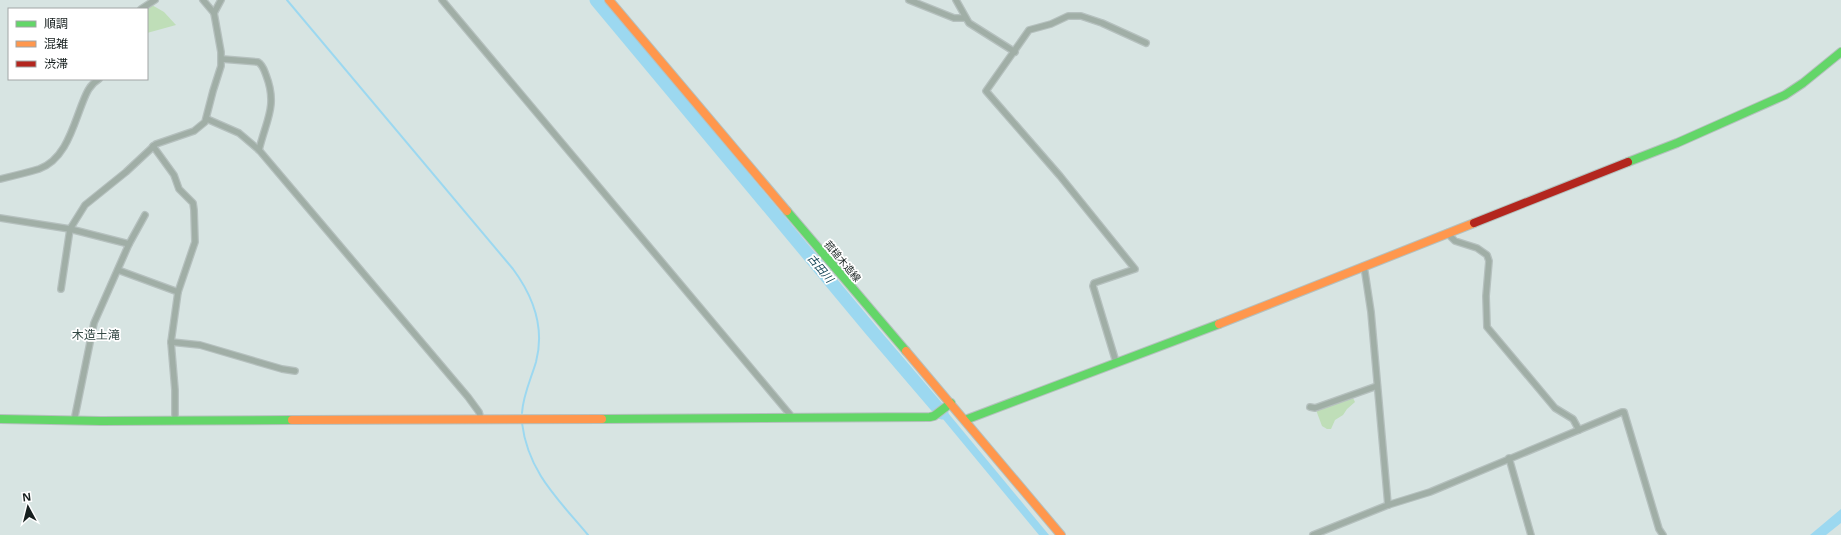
<svg xmlns="http://www.w3.org/2000/svg" width="1841" height="535" viewBox="0 0 1841 535" font-family="'Noto Sans','Noto Sans JP',sans-serif">
  <rect width="100%" height="100%" fill="#d7e4e2"/>
  <!-- green -->
  <g fill="#bfdeb8">
    <path d="M 152,5 L 164,12 L 176,25 L 147,33 L 146,9 Z"/>
    <path d="M 1352,396 L 1355,402 L 1347,409 L 1343,415 L 1335,420 L 1331,429 L 1327,429 L 1322,426 L 1316,410 Z"/>
  </g>
  <!-- water -->
  <g fill="#9cd8f0">
    <path d="M 934,396 L 1049,535 L 1039,535 L 928,401 Z"/>
    <path d="M 1841,509 L 1841,523 L 1826,535 L 1810,535 Z"/>
  </g>
  <g fill="none" stroke-linecap="round" stroke-linejoin="round">
    <!-- stream -->
    <g stroke="#9cd8f0" stroke-width="2">
      <path d="M 287,0 L 513,269 C 533,296 545,328 536,362 C 531,379 523,395 522,413"/>
      <path d="M 522,423 C 528,472 558,499 588,535"/>
    </g>
    <!-- river -->
    <path stroke="#9cd8f0" stroke-width="13" d="M 596,0 L 871,330 L 942,413"/>
    <defs>
      <g id="street">
        <path d="M 203,0 L 214,13"/>
        <path d="M 442,0 L 792,417"/>
        <path d="M 909,0 L 954,18 L 965,18"/>
        <path d="M 956,0 L 969,23 L 1015,52"/>
        <path d="M 141,9 L 155,0"/>
        <path d="M 222,59 L 258,62 C 263,65 264,70 266,75 C 278,106 266,120 259,150"/>
        <path d="M 207,119 L 239,133 L 259,150 L 468,397 L 479,412 L 481,419"/>
        <path d="M 153,146 L 174,175 L 179,189 L 193,203 L 194,210 L 195,242 L 178,292 L 171,342 L 175,390 L 175,420"/>
        <path d="M 0,179 C 13,176 26,173 39,169 C 65,160 73,127 82,104 C 86,94 89,85 99,79"/>
        <path d="M 0,218 L 70,229 L 129,244"/>
        <path d="M 1447,233 L 1455,241 L 1477,248 L 1487,255 L 1489,261 L 1486,296 L 1487,327 L 1555,408 L 1573,419 L 1579,430"/>
        <path d="M 1364,266 L 1371,312 L 1388,505"/>
        <path d="M 118,270 L 178,292"/>
        <path d="M 61,289 L 70,229 L 85,205 L 126,172 L 156,144 L 194,131 L 205,122 L 213,91 L 221,66 L 221,52 L 214,13 L 221,0"/>
        <path d="M 171,342 L 200,345 L 282,369 L 295,371"/>
        <path d="M 1116,362 L 1093,286 L 1094,283 L 1135,269 L 1060,176 L 986,91 L 1029,30 L 1051,24 L 1068,16 L 1081,16 L 1102,23 L 1146,43"/>
        <path d="M 1310,407 L 1315,408 L 1377,386"/>
        <path d="M 74,421 L 94,323 L 129,244 L 145,215"/>
        <path d="M 1509,458 L 1531,535"/>
        <path d="M 1313,535 L 1388,505 L 1430,492 L 1622,412 L 1624,412 L 1659,529 L 1663,535"/>
      </g>
      <g id="fast">
        <path d="M 1628,162 L 1677,143 L 1785,95 L 1803,83 L 1841,52"/>
        <path d="M 787,211 L 906,351"/>
        <path d="M 0,419 L 101,421 L 292,420"/>
        <path d="M 602,419 L 930,417 L 934,416 L 951,403"/>
        <path d="M 965,420 L 1219,324"/>
      </g>
      <g id="slow">
        <path d="M 609,0 L 787,211"/>
        <path d="M 1219,324 L 1474,223"/>
        <path d="M 906,351 L 1061,535"/>
        <path d="M 292,420 L 602,419"/>
      </g>
      <path id="jam" d="M 1474,223 L 1628,162"/>
    </defs>
    <!-- street casing -->
    <use href="#street" stroke="#b5c0be" stroke-width="8"/>
    <!-- fast casing -->
    <use href="#fast" stroke="#b5c0be" stroke-width="10"/>
    <!-- slow casing -->
    <use href="#slow" stroke="#b5c0be" stroke-width="10"/>
    <!-- jam casing -->
    <use href="#jam" stroke="#b5c0be" stroke-width="10"/>
    <!-- street -->
    <use href="#street" stroke="#a0aea6" stroke-width="5.5"/>
    <!-- fast -->
    <use href="#fast" stroke="#63d668" stroke-width="8"/>
    <!-- slow -->
    <use href="#slow" stroke="#ff974d" stroke-width="8"/>
    <!-- jam -->
    <use href="#jam" stroke="#b3261e" stroke-width="8"/>
  </g>
  <g text-anchor="middle" dominant-baseline="central" stroke-width="3.5" stroke-linejoin="round" paint-order="stroke">
    <!-- street labels -->
    <g font-size="10" fill="#161f1e" stroke="#fff">
      <text transform="translate(843 261) rotate(50)">菰槌木造線</text>
    </g>
    <!-- water labels -->
    <g font-size="11" font-style="italic" fill="#114153" stroke="#fff">
      <text transform="translate(821 268) rotate(50)">古田川</text>
    </g>
    <!-- quarter labels -->
    <g font-size="12" fill="#344945" stroke="#fff">
      <text x="96" y="334">木造土滝</text>
    </g>
  </g>
  <!-- legend -->
  <rect x="8" y="8" width="140" height="72" fill="#ffffff" stroke="#a2a5a5"/>
  <rect x="16" y="21" width="20" height="6" fill="#63d668" stroke="#a2a5a5"/>
  <text x="44" y="28" font-size="12" fill="#161f1e">順調</text>
  <rect x="16" y="41" width="20" height="6" fill="#ff974d" stroke="#a2a5a5"/>
  <text x="44" y="48" font-size="12" fill="#161f1e">混雑</text>
  <rect x="16" y="61" width="20" height="6" fill="#b3261e" stroke="#a2a5a5"/>
  <text x="44" y="68" font-size="12" fill="#161f1e">渋滞</text>
  <!-- north arrow -->
  <g transform="translate(28 507) rotate(353)" stroke="#ffffff" stroke-width="3" paint-order="stroke">
  <path d="M0-3L7 15L0 10L-7 15Z" fill="#161f1e"/>
  <text y="-6" font-size="11" font-weight="bold" text-anchor="middle" fill="#161f1e">N</text>
  </g>
</svg>
